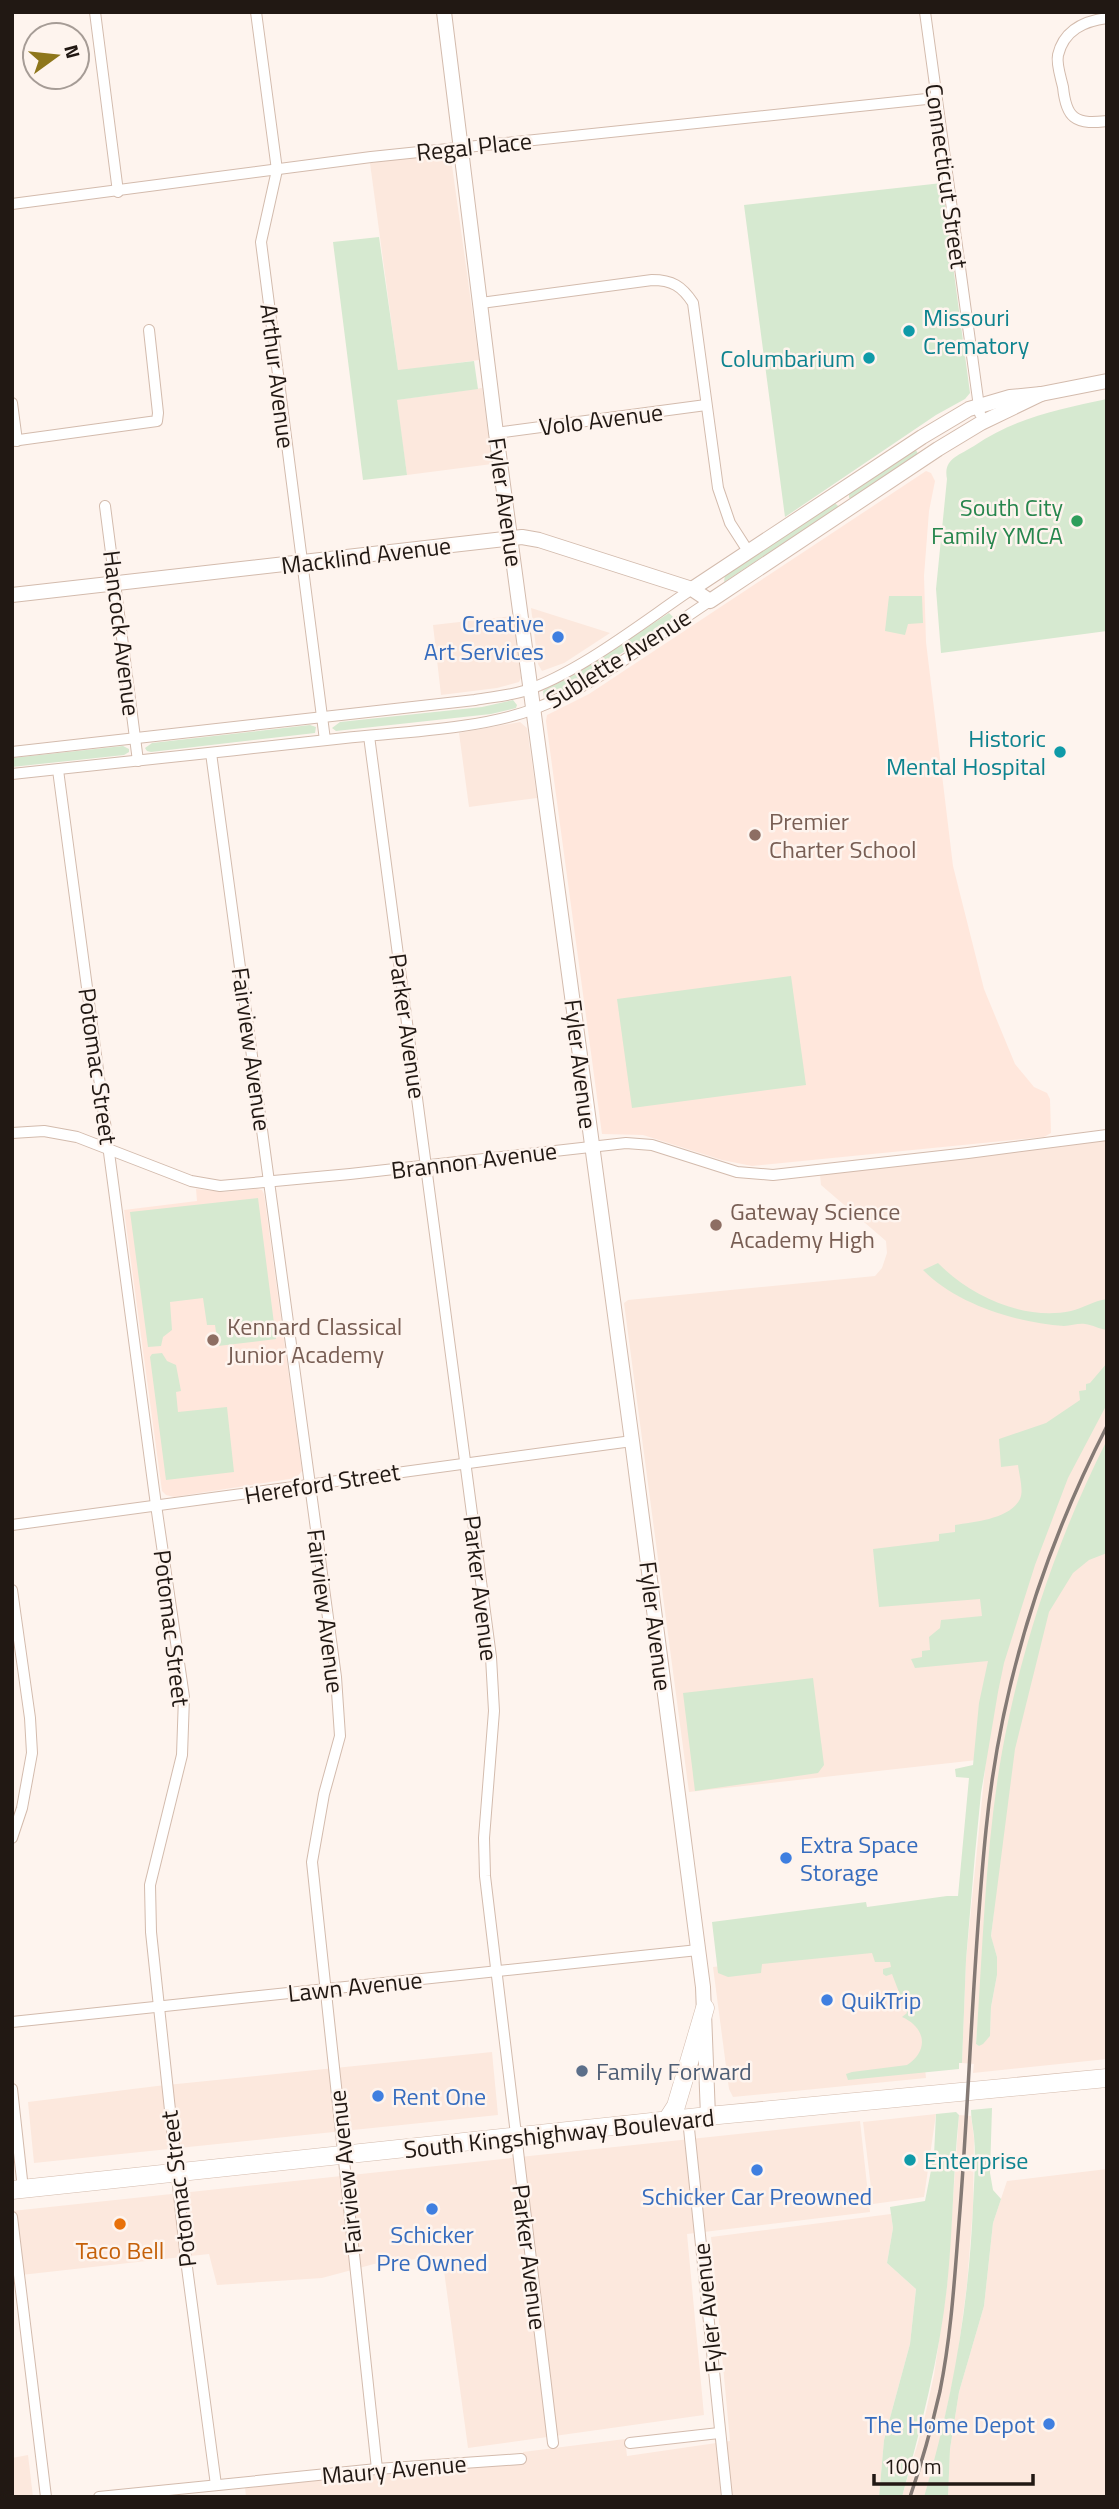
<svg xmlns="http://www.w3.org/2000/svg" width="1119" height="2509" viewBox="0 0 1119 2509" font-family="'Titillium Web',sans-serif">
  <rect width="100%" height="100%" fill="#fef4ee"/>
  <!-- built -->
  <g fill="#fce8dd" fill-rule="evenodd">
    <path d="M 446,153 L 451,158 L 479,360 L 398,371 L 370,163 Z"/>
    <path d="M 482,388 L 492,464 L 407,475 L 396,400 Z"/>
    <path d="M 531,608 L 610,633 L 564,663 L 542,671 L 538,664 Z"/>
    <path d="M 513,616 L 521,678 L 519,682 L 497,688 L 441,695 L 433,625 Z"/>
    <path d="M 520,722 L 527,728 L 537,798 L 469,807 L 459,733 Z"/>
    <path d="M 1107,1140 L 1107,2059 L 973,2073 L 974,2064 L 962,2063 L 966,1960 L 986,1759 L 689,1792 L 624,1303 L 628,1300 L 875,1276 L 882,1268 L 887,1253 L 886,1241 L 821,1185 L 820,1175 ZM 996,1797 L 994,1911 L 991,1937 L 997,1957 L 997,1975 L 991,2007 L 990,2036 L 979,2046 L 976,2044 Z"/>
    <path d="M 912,1946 L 926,2078 L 733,2097 L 729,2089 L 713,1967 Z"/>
    <path d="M 492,2052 L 498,2115 L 34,2163 L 28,2102 L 157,2086 Z"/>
    <path d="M 936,2114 L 924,2197 L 873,2204 L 863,2122 Z"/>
    <path d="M 959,2115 L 971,2116 L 974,2138 L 973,2207 L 967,2284 L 957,2361 L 938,2450 L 924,2497 L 902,2497 L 923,2425 L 934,2375 L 947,2286 Z"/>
    <path d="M 860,2121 L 870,2212 L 687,2234 L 704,2415 L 468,2448 L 442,2256 L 374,2264 L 322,2278 L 217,2285 L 209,2254 L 12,2276 L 12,2211 Z"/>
    <path d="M 1107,2169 L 1107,2497 L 948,2497 L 950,2449 L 959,2392 L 984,2306 L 993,2223 L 1007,2181 Z"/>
    <path d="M 891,2214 L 893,2228 L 887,2263 L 916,2289 L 910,2344 L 884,2440 L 879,2497 L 246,2497 L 245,2487 L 524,2463 L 523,2452 L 625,2439 L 627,2456 L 730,2441 L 711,2237 Z"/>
    <path d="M 28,2455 L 33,2497 L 12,2497 L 12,2458 Z"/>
  </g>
  <!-- education -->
  <g fill="#ffe7dc">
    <path d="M 926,471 L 931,473 L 935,481 L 929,511 L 924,576 L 926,642 L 953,866 L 984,989 L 1015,1064 L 1034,1087 L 1047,1093 L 1050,1099 L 1051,1133 L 1044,1137 L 752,1166 L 722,1160 L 643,1135 L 602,1134 L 546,721 L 547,715 L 589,694 Z"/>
    <path d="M 196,1189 L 224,1192 L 257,1189 L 262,1190 L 264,1194 L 302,1471 L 296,1478 L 174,1497 L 166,1495 L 162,1491 L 124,1210 L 197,1201 Z"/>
  </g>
  <!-- green -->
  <g fill="#d6e9d0">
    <path d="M 942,183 L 970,393 L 965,399 L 936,415 L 785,517 L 744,205 Z"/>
    <path d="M 379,237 L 398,370 L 474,361 L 478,389 L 397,400 L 407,475 L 363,480 L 333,242 Z"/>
    <path d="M 1107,399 L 1107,631 L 941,653 L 936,589 L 947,479 C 943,459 958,456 974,446 C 1015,418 1059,409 1107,399 Z"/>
    <path d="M 913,450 L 916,450 L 919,456 L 852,499 L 849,498 L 849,493 Z"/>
    <path d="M 835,503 L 839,507 L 724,582 L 725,575 Z"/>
    <path d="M 889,596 L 922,596 L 923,623 L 908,624 L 905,635 L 885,631 Z"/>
    <path d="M 669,613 L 673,617 L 669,622 L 570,687 L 544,698 L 543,691 L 546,689 L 578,673 Z"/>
    <path d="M 513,700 L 517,705 L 516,708 L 491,714 L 336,731 L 332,728 L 340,722 L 482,707 Z"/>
    <path d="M 310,725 L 316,727 L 315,733 L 151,752 L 147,751 L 145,748 L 152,743 Z"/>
    <path d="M 123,746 L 129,749 L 129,752 L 124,755 L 12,767 L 12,758 Z"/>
    <path d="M 791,976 L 806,1085 L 632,1108 L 617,999 Z"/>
    <path d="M 258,1198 L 276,1339 L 218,1346 L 215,1325 L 207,1325 L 203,1298 L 170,1302 L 172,1330 L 163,1337 L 161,1346 L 148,1347 L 130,1212 Z"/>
    <path d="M 938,1263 C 970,1296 1024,1321 1071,1311 C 1083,1308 1093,1301 1107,1299 L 1107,1330 C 1099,1329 1093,1325 1085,1324 C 1078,1323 1071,1326 1064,1326 C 1017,1323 956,1304 923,1270 Z"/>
    <path d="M 162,1353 L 167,1361 L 176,1365 L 181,1391 L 176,1392 L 178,1412 L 227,1407 L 234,1472 L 166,1480 L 150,1357 L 152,1354 Z"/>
    <path d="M 1107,1363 L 1107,1404 L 1068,1478 L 1035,1565 L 1004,1663 L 998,1692 L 981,1793 L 975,1854 L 966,1960 L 962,2063 L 959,2063 L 959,2069 L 848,2080 L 846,2074 L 852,2072 L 907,2065 C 930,2050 925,2027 902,2017 L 907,2013 L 892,1974 L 886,1976 L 883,1974 L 883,1969 L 891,1967 L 890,1962 L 875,1962 L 872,1953 L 762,1964 L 761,1973 L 728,1977 L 718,1973 L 712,1922 L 866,1902 L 867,1907 L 947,1896 L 958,1896 L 969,1778 L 956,1777 L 955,1769 L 973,1765 L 979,1703 L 988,1661 L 915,1668 L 911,1659 L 922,1657 L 922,1651 L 930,1650 L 929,1637 L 940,1628 L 941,1620 L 982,1616 L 980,1599 L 879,1607 L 873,1549 L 939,1541 L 939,1534 L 955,1532 L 955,1525 C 975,1522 1010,1519 1020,1499 C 1024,1491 1019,1474 1018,1465 L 1001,1467 L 999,1439 L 1046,1423 L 1080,1400 L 1079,1391 L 1086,1390 L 1086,1384 L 1090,1383 Z"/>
    <path d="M 1107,1440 L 1107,1553 L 1089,1560 L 1073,1573 L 1049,1612 L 1015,1749 L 991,1936 L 997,1957 L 997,1975 L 991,2007 L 990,2036 L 983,2044 L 979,2046 L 976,2044 C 983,1948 985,1848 1002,1752 C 1022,1644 1057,1539 1107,1440 Z"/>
    <path d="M 813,1678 L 824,1765 L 818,1773 L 695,1791 L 683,1693 Z"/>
    <path d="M 992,2108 L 990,2173 L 993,2190 L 1001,2199 L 993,2223 L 984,2306 L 959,2392 L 950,2449 L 948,2497 L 924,2497 C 952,2402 969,2305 973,2206 C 974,2183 976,2159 974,2136 C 973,2127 971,2119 971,2110 Z"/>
    <path d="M 956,2112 L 959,2115 C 953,2172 953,2230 947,2287 C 939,2359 921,2427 902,2497 L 879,2497 L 884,2440 L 910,2344 L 916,2289 L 887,2263 L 893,2228 L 890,2207 L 925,2201 L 934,2155 L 936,2114 Z"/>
  </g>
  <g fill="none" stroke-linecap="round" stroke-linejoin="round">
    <defs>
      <g id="minor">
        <path d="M 95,12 L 118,192"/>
        <path d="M 256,12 L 277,170 L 261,242 L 325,740"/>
        <path d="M 925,12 L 980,414"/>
        <path d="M 1107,18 C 1084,21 1064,30 1058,55 C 1056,64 1061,78 1063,87 C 1064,97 1066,111 1074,117 C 1083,124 1097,122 1107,121"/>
        <path d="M 12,204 L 371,157 L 936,98"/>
        <path d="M 481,303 L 652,280 C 672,280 682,286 693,303 L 718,488 L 730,523 L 748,551"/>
        <path d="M 12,403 L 17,441"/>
        <path d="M 496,433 L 706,405"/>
        <path d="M 12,441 L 157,421 L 158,413 L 149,330"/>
        <path d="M 105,506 L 138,761"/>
        <path d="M 369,736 L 491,1657 L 494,1711 L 484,1838 L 485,1876 L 553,2443"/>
        <path d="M 12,752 L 475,700 C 491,697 508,696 524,691 C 579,673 643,622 692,589"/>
        <path d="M 211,753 L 336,1677 L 340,1736 L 324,1794 L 312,1862 L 377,2469"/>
        <path d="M 58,770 L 156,1505 L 184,1697 L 182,1755 L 150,1885 L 151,1932 L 186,2260 L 216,2485"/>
        <path d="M 12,774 C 123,763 234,750 345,738 C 402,732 482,729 534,709 C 598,685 653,638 710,601"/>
        <path d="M 12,1133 L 44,1131 L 77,1137 L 191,1181 L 220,1186 L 350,1174 L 626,1143 L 652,1145 L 737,1172 L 773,1175 L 968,1153 L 1107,1135"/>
        <path d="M 12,1525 L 632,1441"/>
        <path d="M 12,1590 L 30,1718 L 32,1753 L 22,1808 L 12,1838"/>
        <path d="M 12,2022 L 698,1950"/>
        <path d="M 12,2089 L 23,2189"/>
        <path d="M 688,2119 L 727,2497"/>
        <path d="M 12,2217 L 46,2497"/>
        <path d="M 630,2443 L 719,2433"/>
        <path d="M 99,2497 L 377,2469 L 521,2459"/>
      </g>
      <g id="tertiary">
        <path d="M 444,12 L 496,433 L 632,1441 L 703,1987 L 708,2116"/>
        <path d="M 692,589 L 922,437 L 969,409 L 1010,397 L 1041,394 L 1107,381"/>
        <path d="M 12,595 L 522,537 L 539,540 L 692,589 L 710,601 L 938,449 L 981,423 L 1041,394"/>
      </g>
      <g id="primary">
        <path d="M 667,2120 L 676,2106 L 705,2008"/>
        <path d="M 12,2190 L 708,2116 L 1107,2078"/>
      </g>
    </defs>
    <!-- minor casing -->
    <use href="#minor" stroke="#d3bbad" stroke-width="12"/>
    <!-- tertiary casing -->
    <use href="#tertiary" stroke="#d3bbad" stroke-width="16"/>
    <!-- primary casing -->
    <use href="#primary" stroke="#d3bbad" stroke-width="19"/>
    <!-- minor -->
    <use href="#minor" stroke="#fff" stroke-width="10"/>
    <!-- tertiary -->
    <use href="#tertiary" stroke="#fff" stroke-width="14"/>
    <!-- primary -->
    <use href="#primary" stroke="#fff" stroke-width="18"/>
    <!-- rail -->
    <path stroke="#847a75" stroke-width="3.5" d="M 910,2497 C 922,2462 932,2426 940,2391 C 952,2331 955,2270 960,2210 C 970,2083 973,1956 986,1830 C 1000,1688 1042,1553 1107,1426"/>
  </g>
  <!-- markers -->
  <g fill="#0f9aa8" stroke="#fef4ee" stroke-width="2.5">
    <circle cx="909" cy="331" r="7"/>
    <circle cx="869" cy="358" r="7"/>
    <circle cx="1060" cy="752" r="7"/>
    <circle cx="910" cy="2160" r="7"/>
  </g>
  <circle fill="#2e9e5b" stroke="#fef4ee" stroke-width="2.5" cx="1077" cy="521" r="7"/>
  <g fill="#3f7fe0" stroke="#fef4ee" stroke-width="2.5">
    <circle cx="558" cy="637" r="7"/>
    <circle cx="786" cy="1858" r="7"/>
    <circle cx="827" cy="2000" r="7"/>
    <circle cx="378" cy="2096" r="7"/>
    <circle cx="757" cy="2170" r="7"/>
    <circle cx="432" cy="2209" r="7"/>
    <circle cx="1049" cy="2424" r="7"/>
  </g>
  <g fill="#8d6e63" stroke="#fef4ee" stroke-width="2.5">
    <circle cx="755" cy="835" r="7"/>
    <circle cx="716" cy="1225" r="7"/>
    <circle cx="213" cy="1340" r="7"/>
  </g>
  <circle fill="#5c6f8a" stroke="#fef4ee" stroke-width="2.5" cx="582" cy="2071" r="7"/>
  <circle fill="#e8710a" stroke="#fef4ee" stroke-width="2.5" cx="120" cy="2224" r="7"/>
  <g text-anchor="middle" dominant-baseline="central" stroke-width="5" stroke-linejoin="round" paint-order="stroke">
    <!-- street labels -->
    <g font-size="24" fill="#211813" stroke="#fef4ee">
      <text transform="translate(474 146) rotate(-6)">Regal Place</text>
      <text transform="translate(947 176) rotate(82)">Connecticut Street</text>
      <text transform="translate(278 376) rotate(83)">Arthur Avenue</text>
      <text transform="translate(601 419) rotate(-7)">Volo Avenue</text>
      <text transform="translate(506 502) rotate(82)">Fyler Avenue</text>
      <text transform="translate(366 555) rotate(-7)">Macklind Avenue</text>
      <text transform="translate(122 633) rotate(83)">Hancock Avenue</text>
      <text transform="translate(618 658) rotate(-32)">Sublette Avenue</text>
      <text transform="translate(408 1026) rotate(82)">Parker Avenue</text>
      <text transform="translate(252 1049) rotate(82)">Fairview Avenue</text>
      <text transform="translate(581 1064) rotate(83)">Fyler Avenue</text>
      <text transform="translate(98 1066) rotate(82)">Potomac Street</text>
      <text transform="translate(474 1160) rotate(-7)">Brannon Avenue</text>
      <text transform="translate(322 1483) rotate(-9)">Hereford Street</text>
      <text transform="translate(481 1588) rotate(83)">Parker Avenue</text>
      <text transform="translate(326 1611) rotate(83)">Fairview Avenue</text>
      <text transform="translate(656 1626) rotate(83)">Fyler Avenue</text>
      <text transform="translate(172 1628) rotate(83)">Potomac Street</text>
      <text transform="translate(355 1986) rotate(-6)">Lawn Avenue</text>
      <text transform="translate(559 2133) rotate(-6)">South Kingshighway Boulevard</text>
      <text transform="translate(345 2172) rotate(-96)">Fairview Avenue</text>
      <text transform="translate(178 2189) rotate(-97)">Potomac Street</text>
      <text transform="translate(530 2257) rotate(83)">Parker Avenue</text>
      <text transform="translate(707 2308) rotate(-96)">Fyler Avenue</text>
      <text transform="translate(394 2469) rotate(-5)">Maury Avenue</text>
    </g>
    <!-- culture labels -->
    <g font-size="24" fill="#0d838f" stroke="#fef4ee" text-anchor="start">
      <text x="923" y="317">Missouri<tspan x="923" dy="28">Crematory</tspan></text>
      <text x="855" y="358" text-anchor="end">Columbarium</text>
      <text x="1046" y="738" text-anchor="end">Historic<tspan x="1046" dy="28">Mental Hospital</tspan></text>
      <text x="924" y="2160">Enterprise</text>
    </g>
    <!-- leisure labels -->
    <g font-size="24" fill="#27864d" stroke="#fef4ee" text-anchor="end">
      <text x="1063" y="507">South City<tspan x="1063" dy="28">Family YMCA</tspan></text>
    </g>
    <!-- shop labels -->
    <g font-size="24" fill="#366cbe" stroke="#fef4ee" text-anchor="start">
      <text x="544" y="623" text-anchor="end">Creative<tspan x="544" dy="28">Art Services</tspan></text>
      <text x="800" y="1844">Extra Space<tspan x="800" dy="28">Storage</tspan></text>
      <text x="841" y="2000">QuikTrip</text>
      <text x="392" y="2096">Rent One</text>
      <text x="757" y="2196" text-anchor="middle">Schicker Car Preowned</text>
      <text x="432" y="2234" text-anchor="middle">Schicker<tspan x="432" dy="28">Pre Owned</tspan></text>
      <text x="1035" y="2424" text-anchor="end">The Home Depot</text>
    </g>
    <!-- education labels -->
    <g font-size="24" fill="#785e54" stroke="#fef4ee" text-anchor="start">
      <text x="769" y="821">Premier<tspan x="769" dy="28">Charter School</tspan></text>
      <text x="730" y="1211">Gateway Science<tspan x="730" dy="28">Academy High</tspan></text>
      <text x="227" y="1326">Kennard Classical<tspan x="227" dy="28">Junior Academy</tspan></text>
    </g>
    <!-- service labels -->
    <g font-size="24" fill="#4e5e75" stroke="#fef4ee" text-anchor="start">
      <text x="596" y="2071">Family Forward</text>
    </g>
    <!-- food labels -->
    <g font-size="24" fill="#c56008" stroke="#fef4ee">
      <text x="120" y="2250">Taco Bell</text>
    </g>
  </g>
  <!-- border -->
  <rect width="1119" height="2509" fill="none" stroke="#211813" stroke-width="28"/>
  <!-- north arrow -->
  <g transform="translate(56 56) rotate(75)"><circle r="33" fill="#fef4ee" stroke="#a69c96" stroke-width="2"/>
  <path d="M0-5L12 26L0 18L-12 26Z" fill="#8e761b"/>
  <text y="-10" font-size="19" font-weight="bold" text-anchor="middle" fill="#211813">N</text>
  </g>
  <!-- scale -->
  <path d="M874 2474v10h159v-10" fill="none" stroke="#211813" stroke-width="3.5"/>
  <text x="884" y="2474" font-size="21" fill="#211813" stroke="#fef4ee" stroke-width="5" paint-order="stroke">100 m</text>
</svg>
